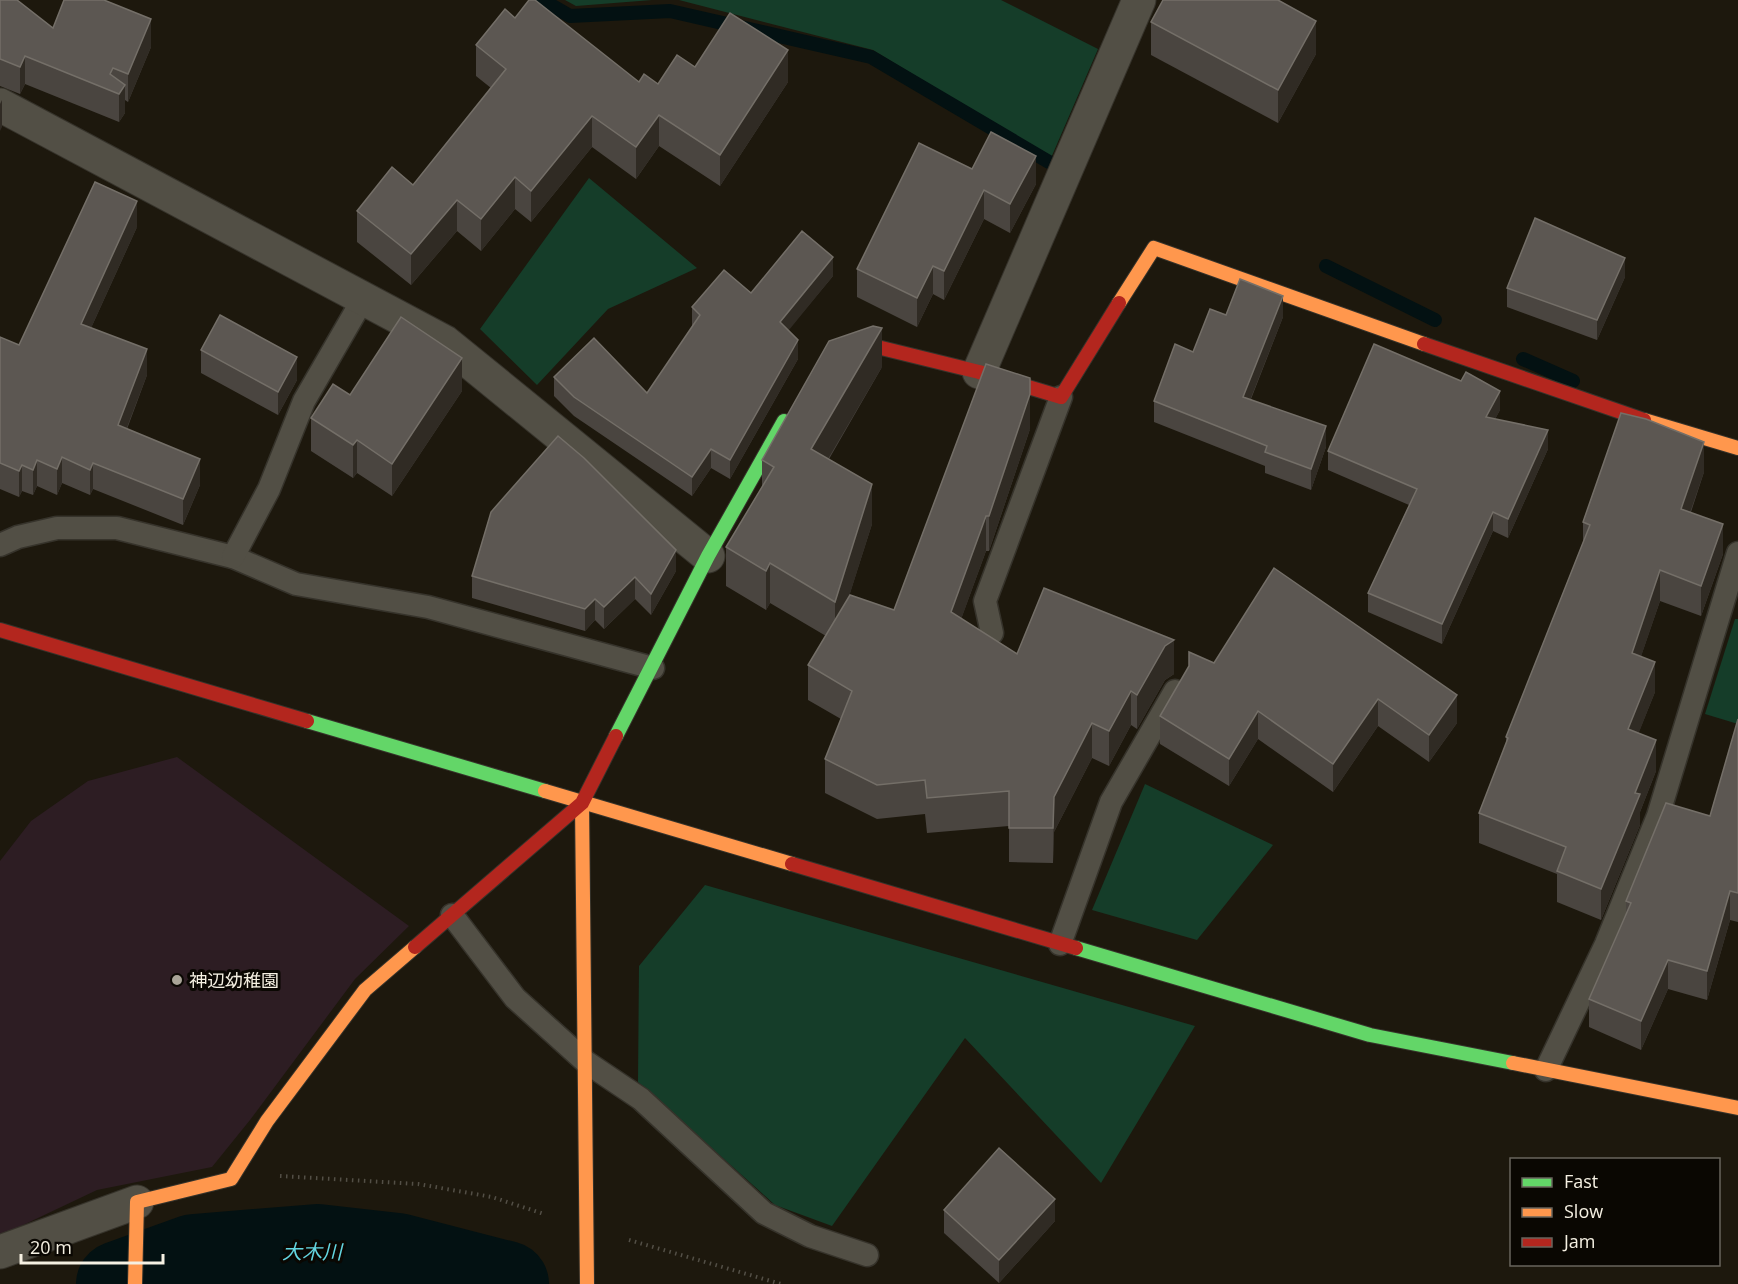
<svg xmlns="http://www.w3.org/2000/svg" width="1738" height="1284" viewBox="0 0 1738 1284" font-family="'Open Sans','Noto Sans JP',sans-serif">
  <rect width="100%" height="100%" fill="#1d180d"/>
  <!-- commercial -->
  <path fill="#2d1d23" d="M 177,757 L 409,926 L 355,979 L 250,1120 L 212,1167 L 97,1190 L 0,1236 L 0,861 L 31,821 L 88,781 Z"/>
  <!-- green -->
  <g fill="#153d29">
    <path d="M 565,0 L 652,0 L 576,6 Z"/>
    <path d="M 679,0 L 1001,0 L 1098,49 L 1051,158 L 873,50 Z"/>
    <path d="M 589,178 L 697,268 L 608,309 L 537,385 L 480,329 Z"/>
    <path d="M 1735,619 L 1738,619 L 1738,724 L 1705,714 Z"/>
    <path d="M 1145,784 L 1273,845 L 1197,940 L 1092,910 Z"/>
    <path d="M 705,885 L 1195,1026 L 1101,1183 L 965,1038 L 832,1226 L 775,1205 L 638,1082 L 639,966 Z"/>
  </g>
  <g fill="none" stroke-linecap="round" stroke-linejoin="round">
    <!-- stream -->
    <g stroke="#031112" stroke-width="14">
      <path d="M 542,0 L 570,16 L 670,11 L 871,57 L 1049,162"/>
      <path d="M 1326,266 L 1435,320"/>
      <path d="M 1523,359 L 1573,381"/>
    </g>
    <!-- river -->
    <path stroke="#031112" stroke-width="86" d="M 119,1284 L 194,1257 L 317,1247 L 397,1256 L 506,1284"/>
    <defs>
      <g id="lane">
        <path d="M 0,545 L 18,537 L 57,528 L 117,528 L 233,557 L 296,584 L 428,607 L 653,668"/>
        <path d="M 233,557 L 269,489 L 304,401 L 363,299"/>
        <path d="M 992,633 L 985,601 L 1061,397"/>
        <path d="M 452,915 L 515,998 L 586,1062 L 641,1099 L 764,1213 L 810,1236 L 867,1255"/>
        <path d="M 1060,944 L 1111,802 L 1175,691"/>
        <path d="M 1546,1070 L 1606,944 L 1658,816 L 1738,553"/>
      </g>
      <g id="street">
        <path d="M 0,105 L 445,342 L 708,556"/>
        <path d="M 979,372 L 1139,0"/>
        <path d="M 0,1252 L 137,1202"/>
      </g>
      <g id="fast">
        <path d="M 307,721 L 545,791"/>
        <path d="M 616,736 L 708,556 L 784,421"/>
        <path d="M 1076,948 L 1370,1035 L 1513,1063"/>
      </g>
      <g id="slow">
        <path d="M 1119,303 L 1154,248 L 1424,344"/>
        <path d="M 1644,420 L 1738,448"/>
        <path d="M 545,791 L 792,864"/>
        <path d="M 582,803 L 587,1284"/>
        <path d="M 1513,1063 L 1738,1108"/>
        <path d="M 135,1284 L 137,1202 L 231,1179 L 267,1121 L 365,990 L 415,947"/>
      </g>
      <g id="jam">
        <path d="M 1424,344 L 1644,420"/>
        <path d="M 839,350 L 861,343 L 979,372 L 1061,397 L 1119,303"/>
        <path d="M 0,630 L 307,721"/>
        <path d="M 792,864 L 1076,948"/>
        <path d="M 415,947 L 582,803 L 616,736"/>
      </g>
    </defs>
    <!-- lane casing -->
    <use href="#lane" stroke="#36332b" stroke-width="25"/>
    <!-- street casing -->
    <use href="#street" stroke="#36332b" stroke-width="35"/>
    <!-- fast casing -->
    <use href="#fast" stroke="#36332b" stroke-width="16"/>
    <!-- slow casing -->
    <use href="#slow" stroke="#36332b" stroke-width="16"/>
    <!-- jam casing -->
    <use href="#jam" stroke="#36332b" stroke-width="16"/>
    <!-- path -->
    <g stroke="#534f46" stroke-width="4" stroke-dasharray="1.5 4.5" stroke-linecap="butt">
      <path d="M 280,1176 L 418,1184 L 492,1197 L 544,1214"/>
      <path d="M 629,1240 L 781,1284"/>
    </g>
    <!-- lane -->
    <use href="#lane" stroke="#524f45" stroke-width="22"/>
    <!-- street -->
    <use href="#street" stroke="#524f45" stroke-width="33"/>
    <!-- fast -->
    <use href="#fast" stroke="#63d668" stroke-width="14"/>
    <!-- slow -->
    <use href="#slow" stroke="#ff974d" stroke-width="14"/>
    <!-- jam -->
    <use href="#jam" stroke="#b3261e" stroke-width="14"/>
  </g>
  <!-- wall -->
  <g fill="#4a4540">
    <path d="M 0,0 L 53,28 L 151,47 L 128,102 L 125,100 L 125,113 L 119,122 L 25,84 L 20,94 L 0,86 Z"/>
    <path d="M 515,18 L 639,82 L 658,84 L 695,67 L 788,82 L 720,186 L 659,146 L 636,179 L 592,147 L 531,222 L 515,209 L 481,251 L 457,231 L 411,285 L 357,242 L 357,211 L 413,185 L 491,88 L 476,76 L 476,45 Z"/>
    <path d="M 1151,22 L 1316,54 L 1278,123 L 1151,55 Z"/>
    <path d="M 972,169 L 1036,184 L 1010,233 L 984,219 L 944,300 L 933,294 L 917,327 L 857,297 L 857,269 Z"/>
    <path d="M 137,227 L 91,328 L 147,375 L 127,429 L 200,485 L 183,525 L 93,489 L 90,495 L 62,483 L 57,495 L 37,486 L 33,495 L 22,491 L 19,497 L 0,489 L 0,337 L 19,345 Z"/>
    <path d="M 833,276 L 788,330 L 798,359 L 730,479 L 711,468 L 692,496 L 574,416 L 554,396 L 554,377 L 647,393 L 692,327 L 692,307 L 751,293 Z"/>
    <path d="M 1625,277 L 1597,340 L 1507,307 L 1507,288 Z"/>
    <path d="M 1226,315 L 1283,317 L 1251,399 L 1326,447 L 1311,490 L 1265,473 L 1265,466 L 1154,422 L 1154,401 Z"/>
    <path d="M 201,350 L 297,380 L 278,415 L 201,373 Z"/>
    <path d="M 882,367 L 829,459 L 872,524 L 849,596 L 894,610 L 1030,429 L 989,551 L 986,551 L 961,619 L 1017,654 L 1174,674 L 1165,680 L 1137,729 L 1131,725 L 1109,766 L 1092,758 L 1054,832 L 1053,863 L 1009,862 L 1009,826 L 927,833 L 925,814 L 877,819 L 825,793 L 825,759 L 841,719 L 808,700 L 808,665 L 826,636 L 770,603 L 766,610 L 726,586 L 726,547 L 762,487 L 762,460 Z"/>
    <path d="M 462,391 L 392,496 L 357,473 L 353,478 L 311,451 L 311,418 L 350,395 Z"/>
    <path d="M 1500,410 L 1495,419 L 1548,449 L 1508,538 L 1493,531 L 1442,644 L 1368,612 L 1368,593 L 1409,505 L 1328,470 L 1328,451 Z"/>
    <path d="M 1704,472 L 1691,512 L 1723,554 L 1701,616 L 1660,601 L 1641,656 L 1655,692 L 1638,734 L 1656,771 L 1640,812 L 1640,825 L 1601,920 L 1557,902 L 1557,874 L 1479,843 L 1479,813 L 1506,744 L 1506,737 L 1583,542 L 1583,522 Z"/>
    <path d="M 1274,568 L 1457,723 L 1429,762 L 1378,726 L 1333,792 L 1258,739 L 1229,786 L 1160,744 L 1160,716 L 1214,663 Z"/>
    <path d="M 676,571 L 651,615 L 635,599 L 604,629 L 595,620 L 585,631 L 472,598 L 472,576 Z"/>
    <path d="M 1738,719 L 1738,922 L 1730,920 L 1707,1000 L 1668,989 L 1641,1050 L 1589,1027 L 1589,999 L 1626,913 L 1626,901 L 1710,816 Z"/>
    <path d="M 944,1210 L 1055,1221 L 999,1283 L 944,1233 Z"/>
  </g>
  <!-- shaded-wall -->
  <g fill="#302b24">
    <path d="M 151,19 L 151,47 L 128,102 L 128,74 Z"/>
    <path d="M 1316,21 L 1316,54 L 1278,123 L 1278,90 Z"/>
    <path d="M 788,50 L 788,82 L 720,186 L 720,155 Z"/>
    <path d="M 25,56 L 25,84 L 20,94 L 20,67 Z"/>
    <path d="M 125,85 L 125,113 L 119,122 L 119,94 Z"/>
    <path d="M 2,100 L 2,127 L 0,131 L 0,104 Z"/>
    <path d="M 659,115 L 659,146 L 636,179 L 636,147 Z"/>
    <path d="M 592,116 L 592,147 L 531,222 L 531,191 Z"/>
    <path d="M 1036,156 L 1036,184 L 1010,233 L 1010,204 Z"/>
    <path d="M 515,177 L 515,209 L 481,251 L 481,219 Z"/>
    <path d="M 984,190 L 984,219 L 944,300 L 944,271 Z"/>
    <path d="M 457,200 L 457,231 L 411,285 L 411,254 Z"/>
    <path d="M 137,201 L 137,227 L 81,350 L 81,324 Z"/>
    <path d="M 833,257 L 833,276 L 780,341 L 780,322 Z"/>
    <path d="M 1625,258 L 1625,277 L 1597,340 L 1597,320 Z"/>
    <path d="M 933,266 L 933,294 L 917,327 L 917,298 Z"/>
    <path d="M 1283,296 L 1283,317 L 1243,418 L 1243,397 Z"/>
    <path d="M 882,328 L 882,367 L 811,488 L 811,449 Z"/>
    <path d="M 798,340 L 798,359 L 730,479 L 730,460 Z"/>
    <path d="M 147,349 L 147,375 L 118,451 L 118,425 Z"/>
    <path d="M 297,357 L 297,380 L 278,415 L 278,392 Z"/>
    <path d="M 462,358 L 462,391 L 392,496 L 392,464 Z"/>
    <path d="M 1500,391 L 1500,410 L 1486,436 L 1486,417 Z"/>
    <path d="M 1030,394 L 1030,429 L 989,551 L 989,516 Z"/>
    <path d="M 1326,426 L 1326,447 L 1311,490 L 1311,469 Z"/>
    <path d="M 1548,430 L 1548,449 L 1508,538 L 1508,519 Z"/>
    <path d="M 357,440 L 357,473 L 353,478 L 353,445 Z"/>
    <path d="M 1704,442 L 1704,472 L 1681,539 L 1681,509 Z"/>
    <path d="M 711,449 L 711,468 L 692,496 L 692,477 Z"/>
    <path d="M 62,457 L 62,483 L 57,495 L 57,469 Z"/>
    <path d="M 200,459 L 200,485 L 183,525 L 183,499 Z"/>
    <path d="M 37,460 L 37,486 L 33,495 L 33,470 Z"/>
    <path d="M 93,463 L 93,489 L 90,495 L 90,470 Z"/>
    <path d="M 22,465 L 22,491 L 19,497 L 19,471 Z"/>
    <path d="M 872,484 L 872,524 L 835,641 L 835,602 Z"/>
    <path d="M 1493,512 L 1493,531 L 1442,644 L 1442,624 Z"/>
    <path d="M 986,516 L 986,551 L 951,647 L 951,612 Z"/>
    <path d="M 1723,524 L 1723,554 L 1701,616 L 1701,586 Z"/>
    <path d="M 676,550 L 676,571 L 651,615 L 651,594 Z"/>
    <path d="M 770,563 L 770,603 L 766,610 L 766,571 Z"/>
    <path d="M 1660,570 L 1660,601 L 1632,683 L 1632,653 Z"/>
    <path d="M 635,577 L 635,599 L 604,629 L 604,607 Z"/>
    <path d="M 595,599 L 595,620 L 585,631 L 585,609 Z"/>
    <path d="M 1174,640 L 1174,674 L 1165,680 L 1137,729 L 1137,695 L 1165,646 Z"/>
    <path d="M 1655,662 L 1655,692 L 1628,760 L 1628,729 Z"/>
    <path d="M 1131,691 L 1131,725 L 1109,766 L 1109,731 Z"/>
    <path d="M 1457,695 L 1457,723 L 1429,762 L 1429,735 Z"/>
    <path d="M 1378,699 L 1378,726 L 1333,792 L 1333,764 Z"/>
    <path d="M 1258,711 L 1258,739 L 1229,786 L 1229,759 Z"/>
    <path d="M 1092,723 L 1092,758 L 1054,832 L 1053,863 L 1054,797 Z"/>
    <path d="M 1656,740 L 1656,771 L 1640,812 L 1640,825 L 1601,920 L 1601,889 L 1635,793 Z"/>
    <path d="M 1730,891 L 1730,920 L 1707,1000 L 1707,971 Z"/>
    <path d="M 1668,960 L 1668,989 L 1641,1050 L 1641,1021 Z"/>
    <path d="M 1055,1199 L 1055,1221 L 999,1283 L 999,1260 Z"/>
  </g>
  <!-- building -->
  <g fill="#5c5752" stroke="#746f68" stroke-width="1.5">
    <path d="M 0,0 L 17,0 L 53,28 L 64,0 L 104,0 L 151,19 L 128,74 L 113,68 L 110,74 L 125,85 L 119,94 L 25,56 L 20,67 L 0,59 Z"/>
    <path d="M 529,0 L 535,0 L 639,82 L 644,74 L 658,84 L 677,55 L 695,67 L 730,13 L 788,50 L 720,155 L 659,115 L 636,147 L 592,116 L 531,191 L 515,177 L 481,219 L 457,200 L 411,254 L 357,211 L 392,167 L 413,185 L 506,69 L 476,45 L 505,9 L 515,18 Z"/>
    <path d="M 1163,0 L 1278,0 L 1316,21 L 1278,90 L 1151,22 Z"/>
    <path d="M 991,132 L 1036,156 L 1010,204 L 984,190 L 944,271 L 933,266 L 917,298 L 857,269 L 919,143 L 972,169 Z"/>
    <path d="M 95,182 L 137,201 L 81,324 L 147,349 L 118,425 L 200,459 L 183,499 L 93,463 L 90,470 L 62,457 L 57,469 L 37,460 L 33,470 L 22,465 L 19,471 L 0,463 L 0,337 L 19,345 Z"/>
    <path d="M 1535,218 L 1625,258 L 1597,320 L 1507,288 Z"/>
    <path d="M 802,231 L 833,257 L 780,322 L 798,340 L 730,460 L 711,449 L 692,477 L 574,397 L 554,377 L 594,338 L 647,393 L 700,315 L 692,307 L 724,270 L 751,293 Z"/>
    <path d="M 1240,279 L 1283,296 L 1243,397 L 1326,426 L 1311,469 L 1265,452 L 1267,446 L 1154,401 L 1175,344 L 1193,352 L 1210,309 L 1226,315 Z"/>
    <path d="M 220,315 L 297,357 L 278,392 L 201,350 Z"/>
    <path d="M 401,317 L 462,358 L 392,464 L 357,440 L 353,445 L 311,418 L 333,384 L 350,395 Z"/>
    <path d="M 873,326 L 882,328 L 811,449 L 872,484 L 835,602 L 770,563 L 766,571 L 726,547 L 774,467 L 762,460 L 829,341 Z"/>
    <path d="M 1374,344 L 1461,381 L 1466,372 L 1500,391 L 1486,417 L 1548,430 L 1508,519 L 1493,512 L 1442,624 L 1368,593 L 1417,489 L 1328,451 Z"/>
    <path d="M 986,364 L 1030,378 L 1030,394 L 989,516 L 986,516 L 951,612 L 1017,654 L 1044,588 L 1174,640 L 1165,646 L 1137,695 L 1131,691 L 1109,731 L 1092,723 L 1054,797 L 1053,828 L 1009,828 L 1009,791 L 927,798 L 925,780 L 877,785 L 825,759 L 852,691 L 808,665 L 850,595 L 894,610 Z"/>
    <path d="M 1621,413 L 1646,419 L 1704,442 L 1681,509 L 1723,524 L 1701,586 L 1660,570 L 1632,653 L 1655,662 L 1628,729 L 1656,740 L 1635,793 L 1640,794 L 1601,889 L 1557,871 L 1566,847 L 1479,813 L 1508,738 L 1506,737 L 1590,525 L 1583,522 Z"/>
    <path d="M 558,436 L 584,458 L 676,550 L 651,594 L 635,577 L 604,607 L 595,599 L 585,609 L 472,576 L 491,512 Z"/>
    <path d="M 1274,568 L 1457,695 L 1429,735 L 1378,699 L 1333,764 L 1258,711 L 1229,759 L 1160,716 L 1189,666 L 1189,652 L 1214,663 Z"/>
    <path d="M 1738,719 L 1738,893 L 1730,891 L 1707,971 L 1668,960 L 1641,1021 L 1589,999 L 1631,903 L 1626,901 L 1666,803 L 1710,816 Z"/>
    <path d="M 999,1148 L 1055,1199 L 999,1260 L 944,1210 Z"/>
  </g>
  <!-- markers -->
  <circle fill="#a9a497" stroke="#0a0702" stroke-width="2" cx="177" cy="980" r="6"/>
  <g text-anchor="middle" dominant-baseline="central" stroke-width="6" stroke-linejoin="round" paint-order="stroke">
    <!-- poi labels -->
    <g font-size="18" fill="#f5f0e2" stroke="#0a0702" text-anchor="start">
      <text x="189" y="980">神辺幼稚園</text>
    </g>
    <!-- water labels -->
    <g font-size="20" font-style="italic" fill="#63d5e0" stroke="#0a0702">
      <text x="312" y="1251">大木川</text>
    </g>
  </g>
  <!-- legend -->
  <rect x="1510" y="1158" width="210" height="108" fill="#0a0702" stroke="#68645c" stroke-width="1.5"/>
  <rect x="1522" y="1178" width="30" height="9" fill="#63d668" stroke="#68645c" stroke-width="1.5"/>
  <text x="1564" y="1188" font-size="18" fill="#f5f0e2">Fast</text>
  <rect x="1522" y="1208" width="30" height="9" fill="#ff974d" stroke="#68645c" stroke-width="1.5"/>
  <text x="1564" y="1218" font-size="18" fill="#f5f0e2">Slow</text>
  <rect x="1522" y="1238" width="30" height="9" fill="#b3261e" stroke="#68645c" stroke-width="1.5"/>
  <text x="1564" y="1248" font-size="18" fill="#f5f0e2">Jam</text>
  <!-- scale -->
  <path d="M21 1254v9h142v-9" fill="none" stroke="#f5f0e2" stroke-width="3"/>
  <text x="30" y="1254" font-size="18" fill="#f5f0e2" stroke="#0a0702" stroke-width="4.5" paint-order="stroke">20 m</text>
</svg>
